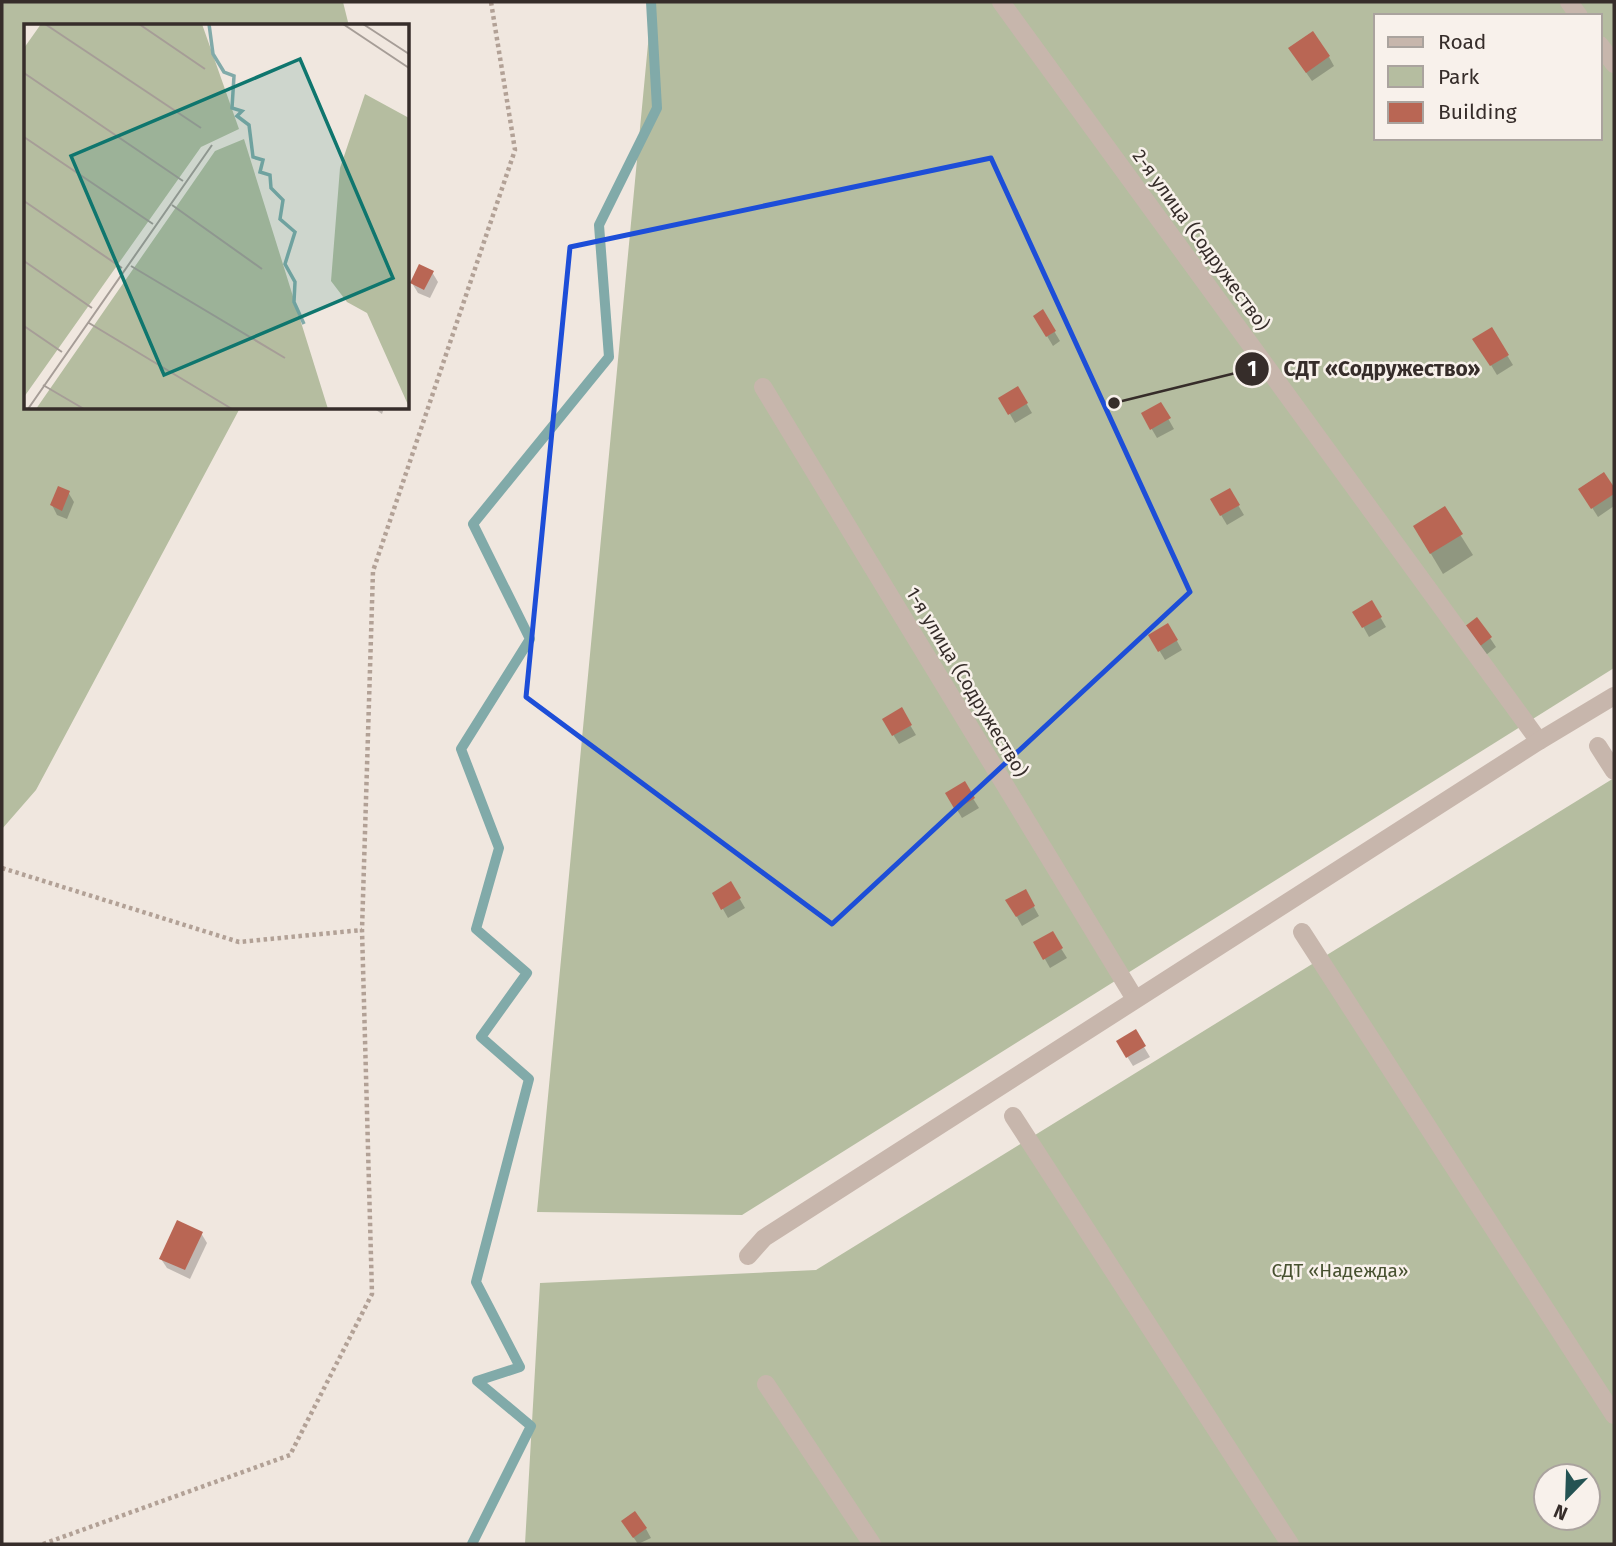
<svg xmlns="http://www.w3.org/2000/svg" width="1616" height="1546" viewBox="0 0 1616 1546" font-family="'Fira Sans',sans-serif">
  <rect width="100%" height="100%" fill="#f0e7df"/>
  <!-- green -->
  <g fill="#b5bda0" fill-rule="evenodd">
    <path d="M 2,2 L 343,2 L 349,26 L 26,26 L 26,408 L 240,408 L 36,790 L 2,829 Z"/>
    <path d="M 652,2 L 1614,2 L 1614,668 L 742,1215 L 537,1212 ZM 1376,16 L 1600,16 L 1600,138 L 1376,138 Z"/>
    <path d="M 1614,778 L 1614,1544 L 525,1544 L 540,1283 L 816,1270 ZM 1546,1476 L 1588,1476 L 1588,1518 L 1546,1518 Z"/>
  </g>
  <!-- shadow -->
  <g fill="#0003">
    <path d="M 1329,57 L 1334,66 L 1312,81 L 1296,58 Z"/>
    <path d="M 432,272 L 438,282 L 430,298 L 418,293 L 412,283 Z"/>
    <path d="M 1042,311 L 1060,341 L 1053,346 L 1035,316 Z"/>
    <path d="M 1491,329 L 1513,365 L 1497,375 L 1475,339 Z"/>
    <path d="M 1018,389 L 1032,413 L 1015,423 L 1001,398 Z"/>
    <path d="M 1160,404 L 1174,429 L 1157,438 L 1143,414 Z"/>
    <path d="M 373,408 L 384,408 L 382,414 Z"/>
    <path d="M 1604,474 L 1614,490 L 1614,506 L 1598,517 L 1586,498 Z"/>
    <path d="M 1229,490 L 1244,515 L 1227,525 L 1212,500 Z"/>
    <path d="M 68,492 L 74,502 L 67,519 L 57,515 L 52,505 Z"/>
    <path d="M 1444,509 L 1473,555 L 1443,574 L 1415,527 Z"/>
    <path d="M 1372,603 L 1386,627 L 1369,637 L 1355,612 Z"/>
    <path d="M 1168,625 L 1182,650 L 1165,660 L 1150,635 Z"/>
    <path d="M 1471,637 L 1490,638 L 1496,647 L 1486,655 Z"/>
    <path d="M 901,710 L 916,735 L 899,744 L 884,720 Z"/>
    <path d="M 964,784 L 979,808 L 962,818 L 947,793 Z"/>
    <path d="M 731,884 L 745,908 L 728,918 L 714,893 Z"/>
    <path d="M 1025,891 L 1039,916 L 1022,926 L 1008,901 Z"/>
    <path d="M 1052,934 L 1067,958 L 1050,968 L 1036,943 Z"/>
    <path d="M 1135,1032 L 1150,1057 L 1133,1066 L 1118,1042 Z"/>
    <path d="M 201,1233 L 207,1243 L 190,1279 L 167,1268 L 161,1259 Z"/>
    <path d="M 646,1529 L 651,1538 L 638,1544 L 629,1531 Z"/>
  </g>
  <g fill="none" stroke-linecap="round" stroke-linejoin="round">
    <!-- stream -->
    <path stroke="#81aaa9" stroke-width="10" d="M 472,1544 L 531,1426 L 477,1381 L 520,1367 L 476,1282 L 529,1079 L 481,1037 L 527,973 L 476,929 L 499,848 L 461,749 L 530,639 L 473,524 L 609,357 L 599,225 L 657,108 L 651,2"/>
  </g>
  <!-- building -->
  <g fill="#b96654">
    <path d="M 1313,31 L 1330,56 L 1306,73 L 1288,48 Z"/>
    <path d="M 419,264 L 434,271 L 424,290 L 410,283 Z"/>
    <path d="M 1043,309 L 1056,331 L 1046,337 L 1033,316 Z"/>
    <path d="M 1492,327 L 1509,355 L 1490,366 L 1472,339 Z"/>
    <path d="M 1018,386 L 1028,403 L 1008,415 L 998,398 Z"/>
    <path d="M 1161,402 L 1171,418 L 1150,430 L 1141,413 Z"/>
    <path d="M 1604,472 L 1614,487 L 1614,494 L 1591,509 L 1578,489 Z"/>
    <path d="M 58,486 L 70,491 L 62,511 L 50,505 Z"/>
    <path d="M 1230,488 L 1240,505 L 1220,516 L 1210,499 Z"/>
    <path d="M 1445,506 L 1463,534 L 1430,554 L 1413,526 Z"/>
    <path d="M 1372,600 L 1382,617 L 1362,628 L 1352,612 Z"/>
    <path d="M 1477,617 L 1492,637 L 1479,647 L 1464,627 Z"/>
    <path d="M 1168,623 L 1178,640 L 1158,652 L 1148,635 Z"/>
    <path d="M 902,707 L 912,725 L 892,736 L 882,719 Z"/>
    <path d="M 965,781 L 975,798 L 955,810 L 945,793 Z"/>
    <path d="M 731,881 L 741,898 L 721,910 L 712,893 Z"/>
    <path d="M 1026,889 L 1035,906 L 1016,917 L 1005,900 Z"/>
    <path d="M 1053,931 L 1063,948 L 1043,960 L 1033,942 Z"/>
    <path d="M 1136,1029 L 1146,1046 L 1126,1058 L 1116,1041 Z"/>
    <path d="M 177,1220 L 203,1232 L 185,1270 L 159,1259 Z"/>
    <path d="M 635,1511 L 647,1528 L 633,1538 L 621,1521 Z"/>
  </g>
  <g fill="none" stroke-linecap="round" stroke-linejoin="round">
    <!-- path -->
    <g stroke="#b2a196" stroke-width="4.5" stroke-dasharray="3.5 3.5" stroke-linecap="butt">
      <path d="M 2,868 L 239,942 L 362,930"/>
      <path d="M 43,1544 L 290,1455 L 372,1294 L 362,930 L 373,571 L 515,150 L 491,2"/>
    </g>
    <!-- service -->
    <g stroke="#c7b6ac" stroke-width="18">
      <path d="M 1001,2 L 1539,741"/>
      <path d="M 1569,2 L 1579,16"/>
      <path d="M 1600,45 L 1614,64"/>
      <path d="M 763,387 L 1135,999"/>
      <path d="M 1598,746 L 1614,771"/>
      <path d="M 1302,932 L 1614,1415"/>
      <path d="M 1013,1116 L 1290,1544"/>
      <path d="M 766,1384 L 872,1544"/>
    </g>
    <!-- minor -->
    <path stroke="#c7b6ac" stroke-width="18" d="M 748,1256 L 764,1238 L 1539,741 L 1614,696"/>
  </g>
  <!-- marked area -->
  <path fill="none" stroke="#1d4ed8" stroke-width="5" stroke-linejoin="round" d="M 991,158 L 1190,592 L 832,924 L 526,697 L 570,247 Z"/>
  <g text-anchor="middle" dominant-baseline="central" stroke-width="5" stroke-linejoin="round" paint-order="stroke">
    <!-- street labels -->
    <g font-size="19" fill="#362d2a" stroke="#f8f1eb">
      <text transform="translate(1201 240) rotate(54)">2-я улица (Содружество)</text>
      <text transform="translate(967 682) rotate(59)">1-я улица (Содружество)</text>
    </g>
    <!-- park labels -->
    <g font-size="19" fill="#475130" stroke="#f8f1eb">
      <text x="1340" y="1270">СДТ «Надежда»</text>
    </g>
  </g>
  <!-- overview -->
  <g transform="translate(24 24)">
    <rect width="385" height="385" fill="#f0e7df"/>
    <path d="M 17,0 L 178,0 L 215,105 L 177,123 L 0,373 L 0,24 ZM 341,70 L 385,94 L 385,383 L 343,289 L 323,278 L 307,257 L 316,144 ZM 220,115 L 304,385 L 12,385 L 191,127 Z" fill="#b5bda0"/>
    <path fill="none" stroke="#81aaa9" stroke-width="3.5" d="M 185,0 L 189,30 L 200,48 L 210,52 L 208,84 L 218,87 L 213,92 L 225,101 L 229,133 L 239,136 L 236,148 L 246,151 L 247,164 L 259,176 L 256,195 L 271,208 L 261,240 L 271,258 L 270,278 L 280,300"/>
    <path fill="none" stroke="#a69d97" stroke-width="2" d="M 21,0 L 177,104M 115,0 L 181,45M 319,0 L 385,44M 339,0 L 385,30M 0,49 L 159,157M 0,113 L 129,200M 0,177 L 98,244M 148,181 L 238,245M 0,237 L 68,284M 107,242 L 261,334M 65,299 L 208,385M 0,302 L 38,328M 19,361 L 60,385M 4,385 L 188,121"/>
    <path fill="#0f766e" fill-opacity="0.15" stroke="#0f766e" stroke-width="3.5" d="M 276,35 L 369,254 L 140,351 L 47,132 Z"/>
    <rect width="385" height="385" fill="none" stroke="#362d2a" stroke-width="3.5"/>
  </g>
  <!-- callouts -->
  <path fill="none" stroke="#362d2a" stroke-width="2.5" d="M1114 403L1252 369"/>
  <g fill="#362d2a" stroke="#f8f1eb" stroke-width="2.5">
    <circle cx="1114" cy="403" r="7"/>
    <circle cx="1252" cy="369" r="18"/>
  </g>
  <g font-size="21" text-anchor="middle" font-weight="bold" fill="#fff">
    <text x="1252" y="376">1</text>
  </g>
  <g font-size="21" text-anchor="middle" font-weight="bold" fill="#362d2a" stroke="#f8f1eb" stroke-width="5" stroke-linejoin="round" paint-order="stroke">
    <text x="1382" y="376">СДТ «Содружество»</text>
  </g>
  <!-- border -->
  <rect width="1616" height="1546" fill="none" stroke="#362d2a" stroke-width="7"/>
  <!-- legend -->
  <rect x="1374" y="14" width="228" height="126" fill="#f8f1eb" stroke="#aaa39e" stroke-width="2"/>
  <rect x="1388" y="37" width="35" height="10" fill="#c7b6ac" stroke="#aaa39e" stroke-width="2"/>
  <text x="1438" y="49" font-size="21" fill="#362d2a">Road</text>
  <rect x="1388" y="66" width="35" height="21" fill="#b5bda0" stroke="#aaa39e" stroke-width="2"/>
  <text x="1438" y="84" font-size="21" fill="#362d2a">Park</text>
  <rect x="1388" y="102" width="35" height="21" fill="#b96654" stroke="#aaa39e" stroke-width="2"/>
  <text x="1438" y="119" font-size="21" fill="#362d2a">Building</text>
  <!-- north arrow -->
  <g transform="translate(1567 1497) rotate(203)"><circle r="33" fill="#f8f1eb" stroke="#aaa39e" stroke-width="2"/>
  <path d="M0-5L12 26L0 18L-12 26Z" fill="#245353"/>
  <text y="-10" font-size="19" font-weight="bold" text-anchor="middle" fill="#362d2a">N</text>
  </g>
</svg>
